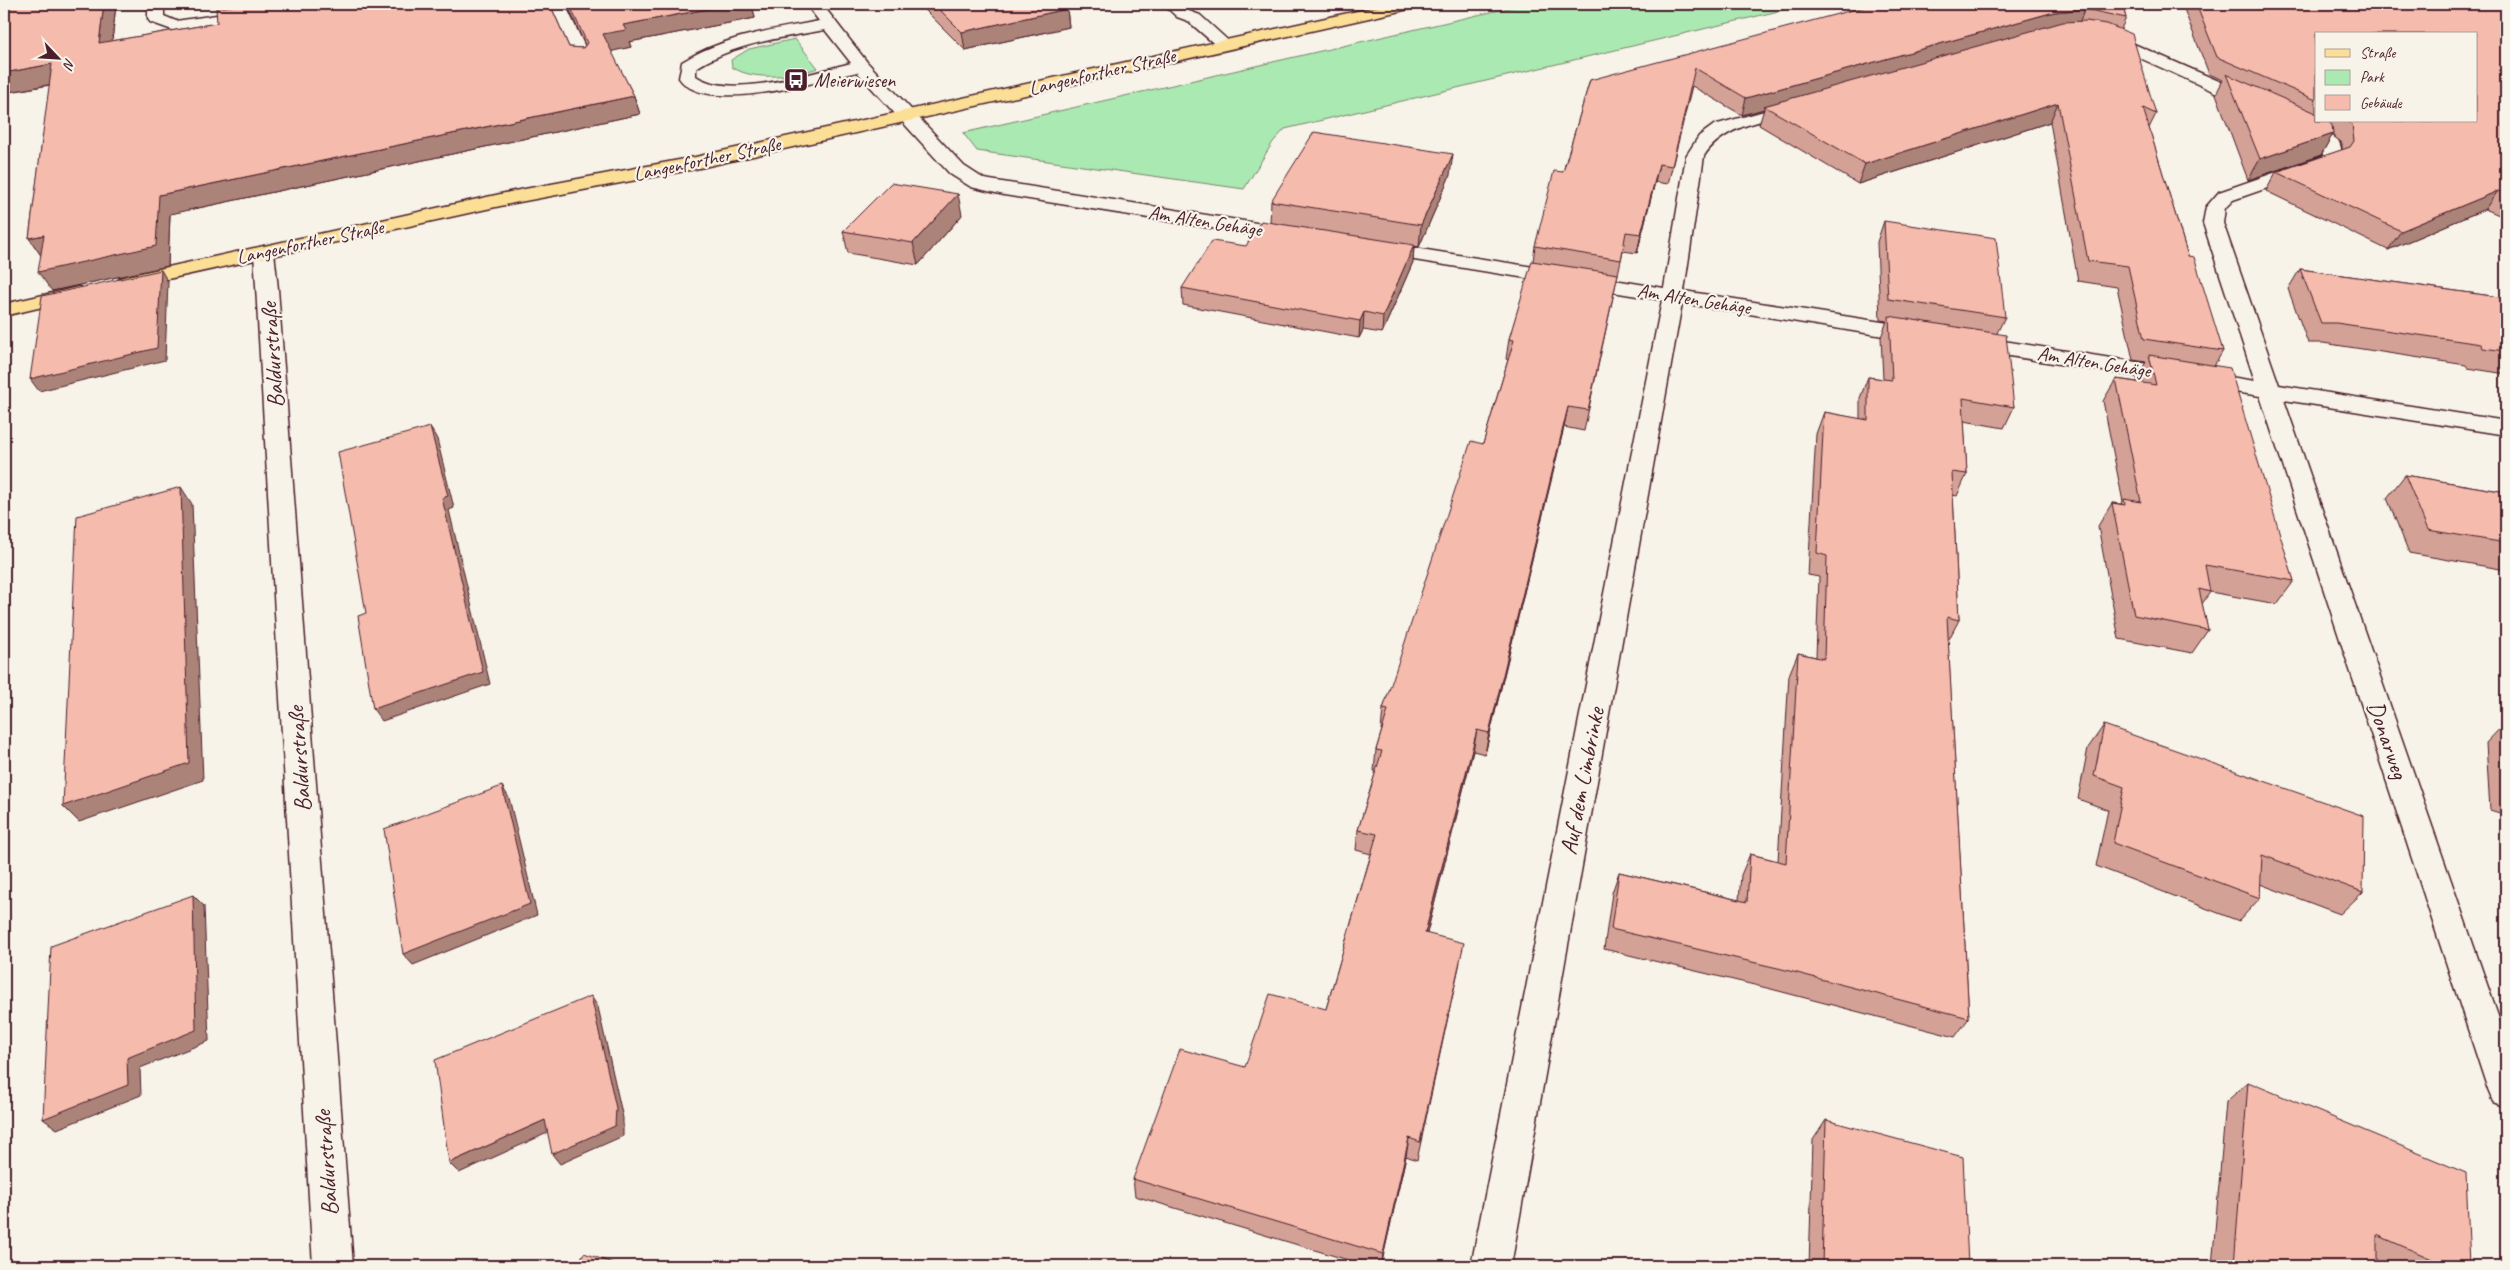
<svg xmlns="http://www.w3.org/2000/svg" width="2510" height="1270" viewBox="0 0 2510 1270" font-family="Caveat,sans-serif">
  <rect width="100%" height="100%" fill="#f7f3e8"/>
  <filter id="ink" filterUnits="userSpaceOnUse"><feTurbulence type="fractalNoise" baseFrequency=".02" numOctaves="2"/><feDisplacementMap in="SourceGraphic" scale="10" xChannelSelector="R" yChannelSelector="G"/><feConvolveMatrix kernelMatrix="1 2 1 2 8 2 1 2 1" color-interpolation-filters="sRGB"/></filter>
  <g filter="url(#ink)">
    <!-- green -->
    <g fill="#aae9b1" stroke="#7a846e">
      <path d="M 1526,4 L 1808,4 L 1285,129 L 1273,142 L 1244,189 L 977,151 L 963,133 Z"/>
      <path d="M 795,39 L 818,68 C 794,76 754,82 732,67 L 731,60 L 749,49 Z"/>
    </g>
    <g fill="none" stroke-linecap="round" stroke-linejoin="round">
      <defs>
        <g id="minor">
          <path d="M 148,4 L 164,4 L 164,16 L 176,21 L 291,4 L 328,4 L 320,9 L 175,31 L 150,22 L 148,19 Z"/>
          <path d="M 549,4 L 565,4 L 591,60 L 589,64 L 577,64 L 575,60 Z"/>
          <path d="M 806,4 L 822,4 L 867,62 L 964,166 L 984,179 L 1293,229 L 1300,231 L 1303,235 L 1300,239 L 1293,241 L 1004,195 L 971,187 L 950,174 L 857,72 C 820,81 704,116 679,78 L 682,62 C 724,36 771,30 819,21 ZM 825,30 L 851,63 C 811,73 732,100 696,76 L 696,68 C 735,43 780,38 825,30 Z"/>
          <path d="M 1163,4 L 1180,4 L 1189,11 L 1200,15 L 1233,45 L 1231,48 L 1219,48 L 1188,21 L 1177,17 Z"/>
          <path d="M 2104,31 L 2260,99 L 2263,103 L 2260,107 L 2248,107 L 2098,39 L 2096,36 Z"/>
          <path d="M 1797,102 L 1803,103 L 1806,107 L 1803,111 C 1769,120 1724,124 1704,156 L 1684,291 L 1920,328 L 1928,330 L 1931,335 L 1928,340 L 1920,342 L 1682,303 L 1511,1266 L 1471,1266 L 1662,300 L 1377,254 L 1370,252 L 1367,248 L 1370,244 L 1377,242 L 1664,288 L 1686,156 L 1699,136 L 1714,125 Z"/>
          <path d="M 2298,117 L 2337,139 C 2342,145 2343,157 2339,163 L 2233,200 L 2225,208 L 2223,223 L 2279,385 L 2506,421 L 2506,435 L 2284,400 L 2506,1039 L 2506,1107 L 2493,1102 L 2488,1090 L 2260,396 L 1972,350 L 1964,348 L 1961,343 L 1964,338 L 1972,336 L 2255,381 L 2203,223 L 2206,207 L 2219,192 L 2323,156 L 2322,145 L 2289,122 L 2292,118 Z"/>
          <path d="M 264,246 L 271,248 L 274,252 L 278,289 L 353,1266 L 313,1266 L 254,252 L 257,248 Z"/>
        </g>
        <g id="major">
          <path d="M 1389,4 L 1417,4 L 1409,9 L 695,169 L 514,203 L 127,288 L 120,286 L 117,282 L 120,278 L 127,276 L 514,191 L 695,157 Z"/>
          <path d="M 78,287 L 85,289 L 88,293 L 85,297 L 4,316 L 4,304 Z"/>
        </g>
      </defs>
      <!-- minor casing -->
      <use href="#minor" stroke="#4a1f2b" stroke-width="3"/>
      <!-- major casing -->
      <use href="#major" stroke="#4a1f2b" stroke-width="3"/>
      <!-- minor -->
      <use href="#minor" fill="#f7f3e8" fill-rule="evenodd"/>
      <!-- major -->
      <use href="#major" fill="#fbdf96" fill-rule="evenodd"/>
    </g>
    <!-- wall -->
    <g fill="#d3a195" stroke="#4a1f2b" fill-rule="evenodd">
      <path d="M 116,4 L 112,41 L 217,23 L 222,7 L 221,4 L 550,4 L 569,47 L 583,48 L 585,45 L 567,4 L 752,4 L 755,18 L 629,42 L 631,47 L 611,51 L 634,96 L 640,114 L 170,214 L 168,266 L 52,291 L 41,255 L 29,238 L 50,85 L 4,93 L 4,18 Z"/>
      <path d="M 919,4 L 1061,4 L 1067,9 L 1069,27 L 965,50 Z"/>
      <path d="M 2122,4 L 2126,18 L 2121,29 L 2156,114 L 2149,128 L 2188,256 L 2223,351 L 2214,366 L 2294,581 L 2277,604 L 2210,592 L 2202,604 L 2208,630 L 2192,653 L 2119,639 L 2098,526 L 2112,503 L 2121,504 L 2123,502 L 2103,401 L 2116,379 L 2138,382 L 2137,378 L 2146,362 L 2133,360 L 2117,287 L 2078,281 L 2050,122 L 1858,184 L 1759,125 L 1764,109 L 1742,115 L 1692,86 L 1668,184 L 1655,182 L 1637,253 L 1623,251 L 1584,431 L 1564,427 L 1485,754 L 1473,751 L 1427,933 L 1460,962 L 1417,1160 L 1406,1156 L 1381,1266 L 1368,1266 L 1135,1196 L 1133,1179 L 1245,1067 L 1326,1009 L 1371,854 L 1356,850 L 1358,830 L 1376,771 L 1374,771 L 1376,750 L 1382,730 L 1381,730 L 1383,709 L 1483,444 L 1508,360 L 1506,359 L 1509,339 L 1533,261 L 1535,246 L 1563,172 L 1590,80 Z"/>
      <path d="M 2182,4 L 2506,4 L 2506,218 L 2485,209 L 2388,250 L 2266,191 L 2276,172 L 2342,150 L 2342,143 L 2332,135 L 2321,155 L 2248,180 L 2216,94 L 2223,80 L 2209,74 ZM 2316,34 L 2476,121 L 2316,121 Z"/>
      <path d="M 1450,175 L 1419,247 L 1414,246 L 1413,262 L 1382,333 L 1363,330 L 1359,338 L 1183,305 L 1182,288 L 1246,246 L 1270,223 L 1271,201 Z"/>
      <path d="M 962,215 L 918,265 L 848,253 L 843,231 Z"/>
      <path d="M 1884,221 L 2005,317 L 1997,333 L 2014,407 L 2004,428 L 1964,421 L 1967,474 L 1957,496 L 1953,495 L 1959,620 L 1948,641 L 1969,1018 L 1955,1037 L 1771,989 L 1604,949 L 1612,893 L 1619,872 L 1739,900 L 1741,875 L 1750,854 L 1778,861 L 1789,675 L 1798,653 L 1816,657 L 1819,577 L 1808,575 L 1816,434 L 1824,412 L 1860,419 L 1860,398 L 1868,377 L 1883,379 L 1881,337 L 1887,321 L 1880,320 L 1877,242 Z"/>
      <path d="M 2300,269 L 2506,298 L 2506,374 L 2468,368 L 2466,365 L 2323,343 L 2308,343 L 2288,289 Z"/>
      <path d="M 2405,475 L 2506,492 L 2506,570 L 2409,553 L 2387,498 Z"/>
      <path d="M 2506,722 L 2506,815 L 2490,810 L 2486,743 Z"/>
      <path d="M 2104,725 L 2363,892 L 2340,914 L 2260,884 L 2260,898 L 2239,921 L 2096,866 L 2108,810 L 2078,799 L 2088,748 Z"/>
      <path d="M 2248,1082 L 2470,1266 L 2380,1266 L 2377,1265 L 2377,1266 L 2212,1266 L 2226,1102 Z"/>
      <path d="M 1826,1120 L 1968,1266 L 1809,1266 L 1813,1140 Z"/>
    </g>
    <!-- shaded-wall -->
    <g fill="#ac8379" stroke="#4a1f2b">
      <path d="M 104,4 L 116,4 L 110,61 L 99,43 Z"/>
      <path d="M 221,4 L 280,4 L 225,12 Z"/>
      <path d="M 734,4 L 752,4 L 755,18 L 629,42 L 631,47 L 609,52 L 603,34 L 623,25 Z"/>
      <path d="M 1067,9 L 1069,27 L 965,50 L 962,32 Z"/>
      <path d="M 2085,9 L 2078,25 L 1764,106 L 1764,109 L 1742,115 L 1746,98 L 2054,12 Z"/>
      <path d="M 52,64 L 64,82 L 4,93 L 4,73 Z"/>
      <path d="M 634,96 L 640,114 L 170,214 L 168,266 L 52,291 L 38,272 L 159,195 Z"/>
      <path d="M 2058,103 L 2050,122 L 1858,184 L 1865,164 Z"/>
      <path d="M 2333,134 L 2321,155 L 2248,180 L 2260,159 Z"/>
      <path d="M 1453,154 L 1450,175 L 1419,247 L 1421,225 Z"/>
      <path d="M 1659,164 L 1655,182 L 1637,253 L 1641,234 Z"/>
      <path d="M 2498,191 L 2485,209 L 2388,250 L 2401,231 Z"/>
      <path d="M 958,194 L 962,215 L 918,265 L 913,243 Z"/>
      <path d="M 44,235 L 42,257 L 29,238 Z"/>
      <path d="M 1414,245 L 1413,262 L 1382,333 L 1383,316 Z"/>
      <path d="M 161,270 L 168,282 L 165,360 L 39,391 L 30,379 Z"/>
      <path d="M 1364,312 L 1363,330 L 1359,338 L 1360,321 Z"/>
      <path d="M 1568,407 L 1564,427 L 1485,754 L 1489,733 Z"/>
      <path d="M 430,427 L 437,439 L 454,508 L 449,510 L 490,684 L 382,721 L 373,709 Z"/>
      <path d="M 181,487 L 192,504 L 203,780 L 79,822 L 63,806 Z"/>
      <path d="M 1477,730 L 1473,751 L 1422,952 L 1425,933 Z"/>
      <path d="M 502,786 L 509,798 L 537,915 L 413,965 L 403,954 Z"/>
      <path d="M 193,895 L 204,906 L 209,1041 L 140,1068 L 141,1095 L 57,1129 L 43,1119 L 127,1058 Z"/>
      <path d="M 591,996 L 598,1007 L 623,1118 L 623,1136 L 560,1164 L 552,1154 Z"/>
      <path d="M 545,1120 L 554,1130 L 459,1173 L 449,1163 Z"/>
      <path d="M 1409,1138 L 1406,1156 L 1381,1266 L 1383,1254 Z"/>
    </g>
    <!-- building -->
    <g fill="#f5bbad" stroke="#4a1f2b">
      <path d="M 7,4 L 104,4 L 99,43 L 217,23 L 216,8 L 246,4 L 550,4 L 569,47 L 583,48 L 587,43 L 569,4 L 734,4 L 623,25 L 626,30 L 603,34 L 634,96 L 159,195 L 156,246 L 38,272 L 44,235 L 29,238 L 52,64 L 4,73 L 4,18 Z"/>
      <path d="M 934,4 L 1061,4 L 1067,9 L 962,32 Z"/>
      <path d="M 1875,4 L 2122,4 L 2126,18 L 2085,9 L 2054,12 L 1746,98 L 1695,68 L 1672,166 L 1659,164 L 1641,234 L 1626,232 L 1621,260 L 1535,246 L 1554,171 L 1563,172 L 1590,80 Z"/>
      <path d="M 2196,4 L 2506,4 L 2506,194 L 2498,191 L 2401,231 L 2276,172 L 2350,147 L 2354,141 L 2352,125 L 2348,121 L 2476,121 L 2476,34 L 2316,34 L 2316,100 L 2217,57 Z"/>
      <path d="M 2086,21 L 2107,24 L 2132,34 L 2156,114 L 2143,108 L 2188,256 L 2194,257 L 2223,351 L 2144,339 L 2128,266 L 2088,261 L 2058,103 L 1865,164 L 1764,106 L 2063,22 Z"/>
      <path d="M 2226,74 L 2314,112 L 2316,114 L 2316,121 L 2327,121 L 2332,125 L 2333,134 L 2260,159 Z"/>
      <path d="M 1314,132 L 1453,154 L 1421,225 L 1271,201 Z"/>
      <path d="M 891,183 L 958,194 L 913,243 L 843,231 Z"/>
      <path d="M 1261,221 L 1414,245 L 1383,316 L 1364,312 L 1360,321 L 1182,288 L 1212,241 L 1246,246 Z"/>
      <path d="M 1884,221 L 1996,238 L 2005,317 L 1888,299 Z"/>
      <path d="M 1532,261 L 1618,274 L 1588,410 L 1568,407 L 1489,733 L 1477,730 L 1425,933 L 1464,943 L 1420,1142 L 1409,1138 L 1383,1254 L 1133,1179 L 1180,1049 L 1245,1067 L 1270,994 L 1326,1009 L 1377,834 L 1358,830 L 1382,751 L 1376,750 L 1388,710 L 1383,709 L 1471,441 L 1483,444 L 1514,340 L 1509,339 Z"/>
      <path d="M 2300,269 L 2506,298 L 2506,351 L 2483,348 L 2481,344 L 2336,323 L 2321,323 Z"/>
      <path d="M 161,270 L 157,348 L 30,379 L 42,296 Z"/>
      <path d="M 1889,316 L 2006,335 L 2014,407 L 1963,398 L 1967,474 L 1952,472 L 1959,620 L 1947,617 L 1969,1018 L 1782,969 L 1611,929 L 1619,872 L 1747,902 L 1750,854 L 1786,863 L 1798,653 L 1824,659 L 1827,556 L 1817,553 L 1824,412 L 1868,420 L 1868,377 L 1892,380 Z"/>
      <path d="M 2149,355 L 2230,368 L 2294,581 L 2205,565 L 2210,592 L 2199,589 L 2208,630 L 2134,615 L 2112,503 L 2125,505 L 2124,499 L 2141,502 L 2116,379 L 2156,385 Z"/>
      <path d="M 430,427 L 448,496 L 442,498 L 483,672 L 373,709 L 358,616 L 366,613 L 338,452 Z"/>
      <path d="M 2405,475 L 2506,492 L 2506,543 L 2428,530 Z"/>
      <path d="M 181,487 L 189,763 L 63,806 L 77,516 Z"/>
      <path d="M 2104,725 L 2364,816 L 2363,892 L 2262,855 L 2260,898 L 2113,843 L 2124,787 L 2094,776 Z"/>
      <path d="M 502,786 L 530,904 L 403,954 L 384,829 Z"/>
      <path d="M 193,895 L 196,1030 L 127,1058 L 128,1085 L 43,1119 L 51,946 Z"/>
      <path d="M 591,996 L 616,1108 L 615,1126 L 552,1154 L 545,1120 L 449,1163 L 435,1060 Z"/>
      <path d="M 2248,1082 L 2466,1173 L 2470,1266 L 2448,1266 L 2377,1235 L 2377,1266 L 2234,1266 Z"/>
      <path d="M 1826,1120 L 1963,1157 L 1968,1266 L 1822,1266 Z"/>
      <path d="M 584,1253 L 621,1266 L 576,1266 Z"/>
    </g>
  </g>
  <!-- icons -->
  <defs>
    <symbol id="bus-square" viewBox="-11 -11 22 22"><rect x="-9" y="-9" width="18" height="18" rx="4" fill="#4a1f2b" stroke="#f7f3e8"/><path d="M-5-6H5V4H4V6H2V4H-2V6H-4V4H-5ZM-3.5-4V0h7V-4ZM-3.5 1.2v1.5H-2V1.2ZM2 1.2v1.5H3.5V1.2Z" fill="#fff"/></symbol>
  </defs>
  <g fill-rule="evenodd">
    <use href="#bus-square" x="782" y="66" width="28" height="28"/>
  </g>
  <g text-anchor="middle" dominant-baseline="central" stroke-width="4.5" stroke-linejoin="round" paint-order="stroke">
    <!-- far-street labels -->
    <g font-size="20" fill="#4a1f2b" stroke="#f7f3e8">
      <text transform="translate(1102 72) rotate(-13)">Langenforther Straße</text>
      <text transform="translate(707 159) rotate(-12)">Langenforther Straße</text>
      <text transform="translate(1205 221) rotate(9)">Am Alten Gehäge</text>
      <text transform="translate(310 242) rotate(-12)">Langenforther Straße</text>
      <text transform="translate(1694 299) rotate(9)">Am Alten Gehäge</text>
      <text transform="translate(2094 362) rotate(9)">Am Alten Gehäge</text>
    </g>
    <!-- far-poi labels -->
    <g font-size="20" fill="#4a1f2b" stroke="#f7f3e8" text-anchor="start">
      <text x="814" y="80">Meierwiesen</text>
    </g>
    <!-- street labels -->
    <g font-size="24" fill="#4a1f2b" stroke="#f7f3e8">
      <text transform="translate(272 355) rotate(-94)">Baldurstraße</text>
      <text transform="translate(2388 740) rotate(71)">Donarweg</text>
      <text transform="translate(299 759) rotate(-94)">Baldurstraße</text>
      <text transform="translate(1582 781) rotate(-79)">Auf dem Limbrinke</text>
      <text transform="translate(326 1163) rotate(-94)">Baldurstraße</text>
    </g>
  </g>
  <!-- margin -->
  <rect width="2510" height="1270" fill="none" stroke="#f7f3e8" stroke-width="20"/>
  <rect x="10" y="10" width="2490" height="1250" fill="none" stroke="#4a1f2b" stroke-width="2" filter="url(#ink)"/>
  <!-- legend -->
  <rect x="2315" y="32" width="162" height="90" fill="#f7f3e8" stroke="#b29e9c"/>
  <rect x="2325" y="49" width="25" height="8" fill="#fbdf96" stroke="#b29e9c"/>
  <text x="2360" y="58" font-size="15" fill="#4a1f2b">Straße</text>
  <rect x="2325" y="70" width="25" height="15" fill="#aae9b1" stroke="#b29e9c"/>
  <text x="2360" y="82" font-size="15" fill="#4a1f2b">Park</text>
  <rect x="2325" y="95" width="25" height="15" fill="#f5bbad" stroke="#b29e9c"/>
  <text x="2360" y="108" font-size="15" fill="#4a1f2b">Gebäude</text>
  <!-- north arrow -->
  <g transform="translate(58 58) rotate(115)" stroke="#f7f3e8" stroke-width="4" paint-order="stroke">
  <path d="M0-4L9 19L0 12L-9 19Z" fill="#4a1f2b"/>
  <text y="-8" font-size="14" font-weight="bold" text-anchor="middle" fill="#4a1f2b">N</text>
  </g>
</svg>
